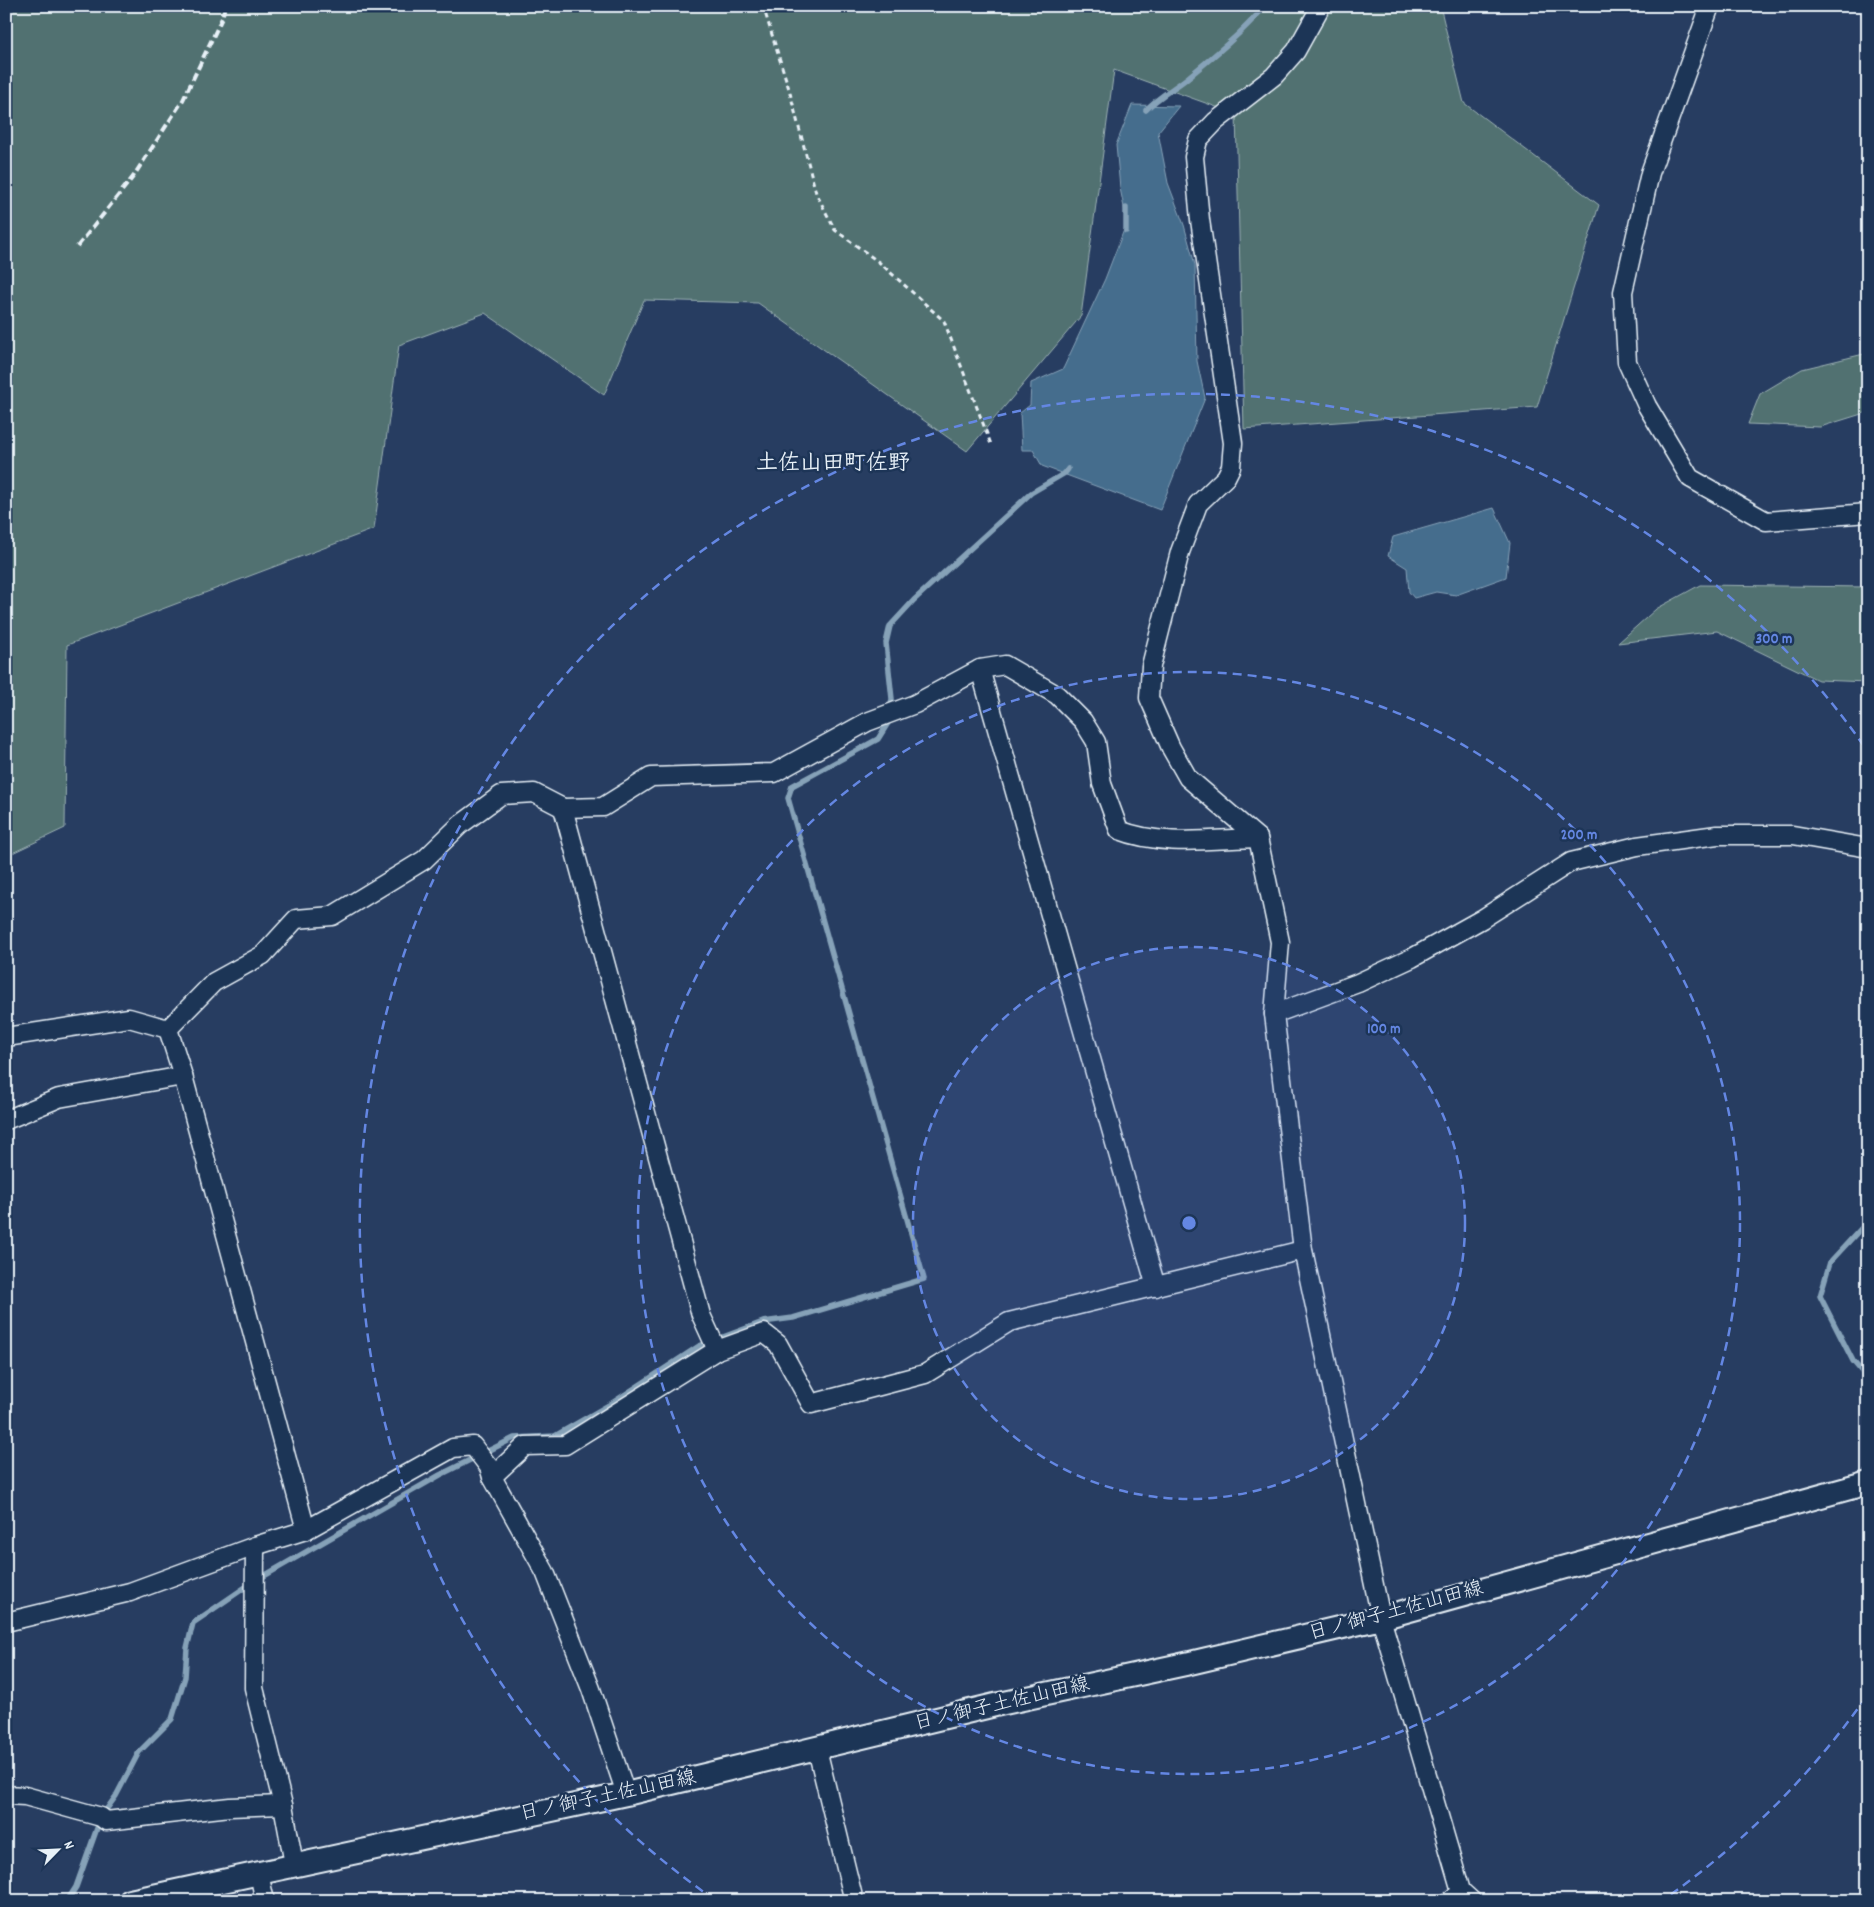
<svg xmlns="http://www.w3.org/2000/svg" width="1874" height="1907" viewBox="0 0 1874 1907" font-family="Dekko,'Klee One',sans-serif">
  <rect width="100%" height="100%" fill="#273d61"/>
  <filter id="ink" filterUnits="userSpaceOnUse"><feTurbulence type="fractalNoise" baseFrequency=".02" numOctaves="2"/><feDisplacementMap in="SourceGraphic" scale="10" xChannelSelector="R" yChannelSelector="G"/><feConvolveMatrix kernelMatrix="1 2 1 2 8 2 1 2 1" color-interpolation-filters="sRGB"/></filter>
  <g filter="url(#ink)">
    <!-- green -->
    <g fill="#517171" stroke="#9cb1b4">
      <path d="M 6,6 L 1440,6 L 1464,103 L 1599,205 L 1537,407 L 1244,429 L 1236,114 L 1114,70 L 1081,316 L 967,451 L 758,303 L 644,300 L 604,395 L 485,313 L 399,345 L 374,529 L 67,645 L 65,828 L 6,856 Z"/>
      <path d="M 1868,353 L 1868,412 L 1820,427 L 1748,424 L 1760,394 L 1802,369 Z"/>
      <path d="M 1700,585 L 1868,587 L 1868,682 L 1818,680 L 1717,631 L 1618,643 L 1656,609 Z"/>
    </g>
    <!-- water -->
    <g fill="#456d8d" stroke="#86a2b8">
      <path d="M 1132,105 L 1179,106 L 1158,132 L 1168,183 L 1184,225 L 1195,265 L 1197,361 L 1205,398 L 1160,510 L 1042,466 L 1033,450 L 1022,450 L 1020,413 L 1030,405 L 1031,383 L 1063,369 L 1105,279 L 1127,222 L 1120,188 L 1116,145 Z"/>
      <path d="M 1494,508 L 1510,543 L 1506,577 L 1456,595 L 1436,592 L 1414,598 L 1409,592 L 1407,568 L 1388,556 L 1393,537 Z"/>
    </g>
    <g fill="none" stroke-linecap="round" stroke-linejoin="round">
      <!-- stream -->
      <g stroke="#86a2b8" stroke-width="5.5">
        <path d="M 1146,110 C 1158,97 1172,90 1186,79 C 1214,56 1241,34 1265,6"/>
        <path d="M 1126,208 L 1126,231"/>
        <path d="M 1868,1221 L 1830,1262 L 1820,1296 L 1853,1361 L 1868,1379"/>
        <path d="M 67,1901 L 76,1887 L 101,1817 L 116,1796 L 139,1752 L 172,1719 L 185,1677 L 187,1648 L 193,1623 L 250,1584 L 440,1475 L 514,1438 L 555,1436 L 609,1405 L 699,1346 L 763,1322 L 793,1318 L 924,1279 L 788,798 L 792,786 L 878,739 L 888,723 L 892,699 L 886,643 L 890,626 L 914,600 L 1031,493 L 1065,473 L 1068,469"/>
      </g>
      <defs>
        <g id="minor">
          <path d="M 1321,6 L 1296,51 L 1274,76 L 1216,121 L 1198,140 L 1194,157 L 1200,220 L 1233,443 L 1231,467 L 1226,477 L 1198,504 L 1180,552 L 1151,666 L 1149,698 L 1171,748 L 1188,778 L 1258,838 L 1280,942 L 1274,1014 L 1303,1250 L 1381,1618 L 1461,1891 L 1472,1901"/>
          <path d="M 1710,6 L 1650,173 L 1623,292 L 1627,362 L 1647,406 L 1690,478 L 1766,521 L 1868,513"/>
          <path d="M 980,669 L 1156,1287"/>
          <path d="M 563,808 L 701,1315 L 717,1350"/>
          <path d="M 1274,1014 L 1358,983 L 1412,958 L 1482,919 L 1571,862 L 1637,846 L 1717,835 L 1793,835 L 1868,848"/>
          <path d="M 168,1029 L 214,982 L 263,955 L 296,919 L 332,916 L 424,860 L 460,825 L 501,795 L 534,793 L 563,808 L 603,807 L 651,777 L 774,773 L 867,722 L 915,704 L 980,669 L 1005,665 L 1057,695 L 1083,721 L 1096,742 L 1102,784 L 1119,830 C 1162,847 1212,839 1258,838"/>
          <path d="M 168,1029 L 183,1076 L 306,1530"/>
          <path d="M 6,1037 L 129,1018 L 168,1029"/>
          <path d="M 6,1120 L 59,1098 L 183,1076"/>
          <path d="M 492,1477 L 525,1446 L 565,1445 L 717,1350 L 764,1333 L 778,1344 L 811,1404 L 925,1374 L 1009,1322 L 1303,1250"/>
          <path d="M 255,1546 L 254,1688 L 283,1805 L 294,1864"/>
          <path d="M 6,1622 L 130,1592 L 255,1546 L 306,1530 L 453,1448 L 473,1446 L 489,1467 L 492,1477 L 545,1572 L 591,1689 L 626,1794"/>
          <path d="M 817,1749 L 854,1901"/>
          <path d="M 6,1795 L 25,1796 L 101,1817 L 106,1821 L 230,1807 L 283,1805"/>
          <path d="M 259,1874 L 265,1901"/>
          <path d="M 1450,1901 L 1461,1891"/>
        </g>
        <path id="major" d="M 130,1901 L 626,1794 L 995,1705 L 1190,1663 L 1381,1618 L 1868,1483"/>
      </defs>
      <!-- minor casing -->
      <use href="#minor" stroke="#e8f1f8" stroke-width="21"/>
      <!-- major casing -->
      <use href="#major" stroke="#e8f1f8" stroke-width="26"/>
      <!-- path -->
      <path stroke="#e8f1f8" stroke-width="3" stroke-dasharray="5 4" stroke-linecap="butt" d="M 763,6 L 789,89 L 816,193 L 835,230 L 880,263 L 944,321 L 992,447"/>
      <!-- minor -->
      <use href="#minor" stroke="#1d3557" stroke-width="18"/>
      <!-- major -->
      <use href="#major" stroke="#1d3557" stroke-width="22"/>
      <!-- rail -->
      <path stroke="#e8f1f8" stroke-width="4" stroke-dasharray="8 4" stroke-linecap="butt" d="M 77,247 L 133,177 L 183,100 L 222,18 L 225,6"/>
    </g>
  </g>
  <!-- distance rings -->
  <circle cx="1189" cy="1223" r="276" fill="#6487e3" fill-opacity=".12"/>
  <g fill="none" stroke="#6487e3" stroke-width="2.5" stroke-dasharray="9 6">
    <circle cx="1189" cy="1223" r="276"/>
    <circle cx="1189" cy="1223" r="551"/>
    <path d="M1866 1697A827 827 0 0 1 1663 1900M715 1900A827 827 0 1 1 1866 749"/>
  </g>
  <g text-anchor="middle" dominant-baseline="central" stroke-width="5" stroke-linejoin="round" paint-order="stroke">
    <!-- street labels -->
    <g font-size="20" fill="#e8f1f8" stroke="#1d3557">
      <text transform="translate(1396 1612) rotate(-15)">日ノ御子土佐山田線</text>
      <text transform="translate(1002 1705) rotate(-13)">日ノ御子土佐山田線</text>
      <text transform="translate(608 1797) rotate(-12)">日ノ御子土佐山田線</text>
    </g>
    <!-- quarter labels -->
    <g font-size="22" font-weight="bold" fill="#e8f1f8" stroke="#1d3557">
      <text x="833" y="464">土佐山田町佐野</text>
    </g>
  </g>
  <circle cx="1189" cy="1223" r="8" fill="#6487e3" stroke="#1d3557" stroke-width="2.5"/>
  <g font-size="15" text-anchor="middle" font-weight="bold" fill="#6487e3" stroke="#1d3557" stroke-width="5" stroke-linejoin="round" paint-order="stroke">
    <text x="1774" y="643">300 m</text>
    <text x="1579" y="839">200 m</text>
    <text x="1384" y="1033">100 m</text>
  </g>
  <!-- margin -->
  <rect width="1874" height="1907" fill="none" stroke="#1d3557" stroke-width="25"/>
  <rect x="12" y="12" width="1849" height="1882" fill="none" stroke="#e8f1f8" stroke-width="2" filter="url(#ink)"/>
  <!-- north arrow -->
  <g transform="translate(58 1850) rotate(66)" stroke="#1d3557" stroke-width="4" paint-order="stroke">
  <path d="M0-4L9 19L0 12L-9 19Z" fill="#e8f1f8"/>
  <text y="-8" font-size="14" font-weight="bold" text-anchor="middle" fill="#e8f1f8">N</text>
  </g>
</svg>
